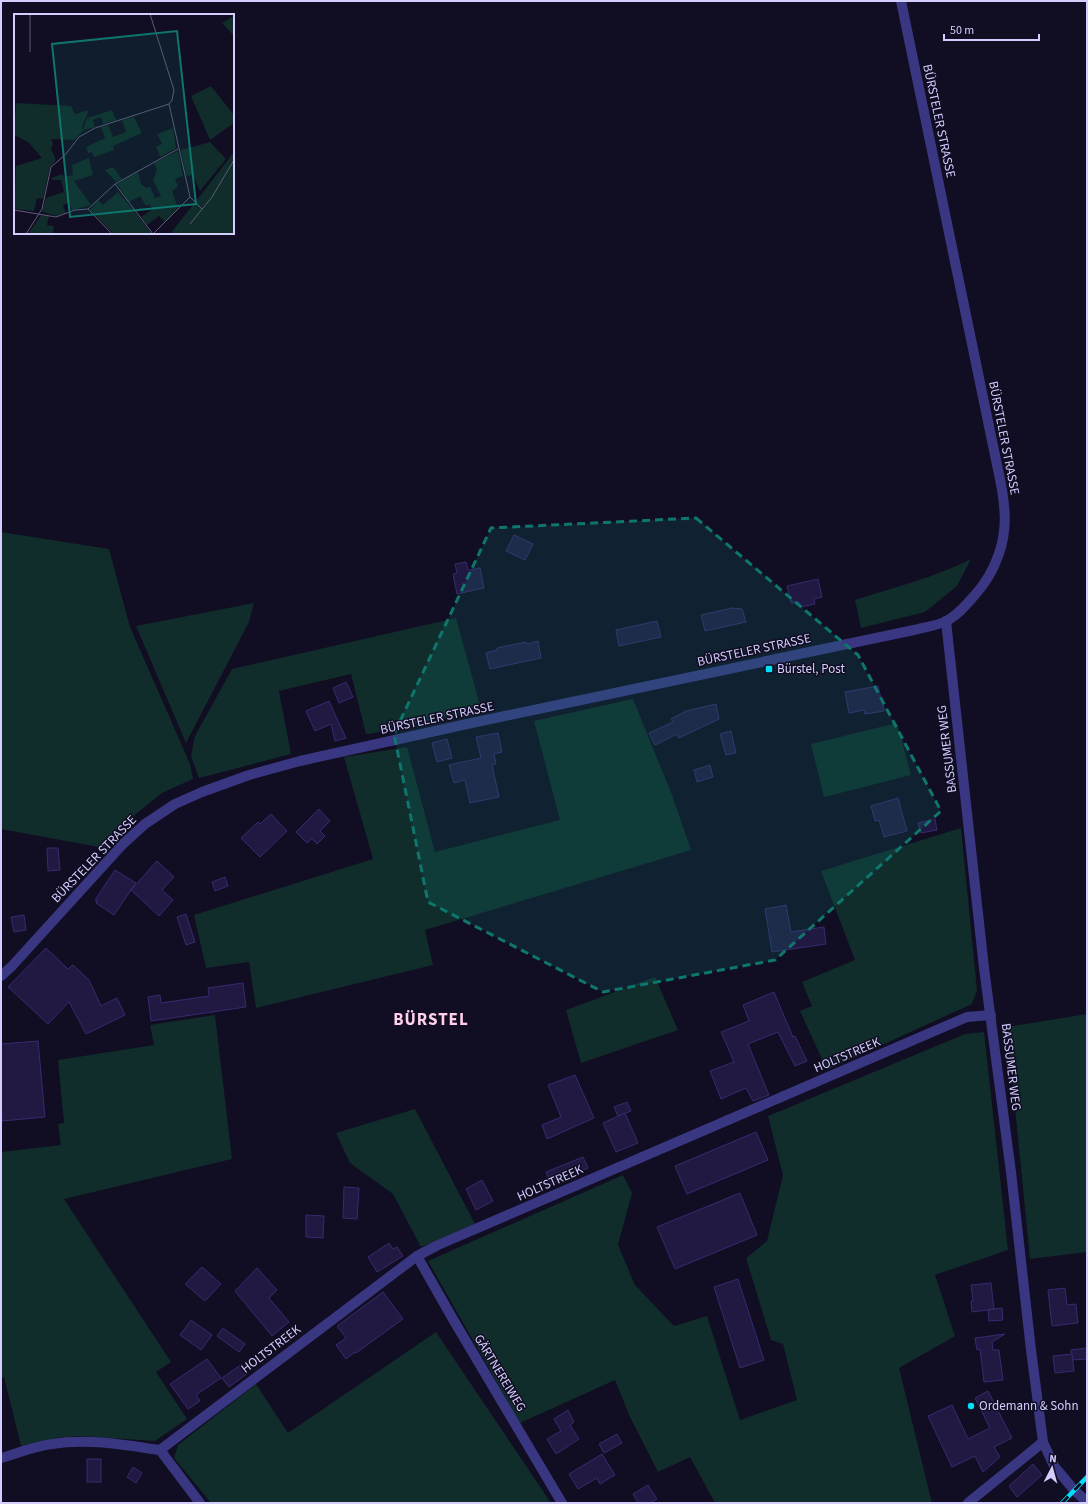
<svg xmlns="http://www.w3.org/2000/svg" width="1088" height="1504" viewBox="0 0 1088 1504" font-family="'Source Sans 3',sans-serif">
  <rect width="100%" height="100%" fill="#110d22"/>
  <!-- green -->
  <g fill="#102c2b">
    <path d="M 1,532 L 109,549 L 130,627 L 190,764 L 193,779 L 162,793 L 110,835 L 108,842 L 104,848 L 1,829 Z"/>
    <path d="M 971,559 L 957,586 L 925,612 L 861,628 L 855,600 C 892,588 936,577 971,559 Z"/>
    <path d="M 254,603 L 249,622 L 186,743 L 136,626 Z"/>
    <path d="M 456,618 L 481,709 L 370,734 L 366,734 L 351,674 L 279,691 L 291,754 L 199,778 L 191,756 L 195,736 L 232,669 Z"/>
    <path d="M 633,699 L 672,795 L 691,850 L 425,930 L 433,965 L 256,1008 L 249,962 L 206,968 L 194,915 L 373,859 L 344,757 L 407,747 L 435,852 L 560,820 L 534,721 Z"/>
    <path d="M 897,723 L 911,775 L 824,797 L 811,744 Z"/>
    <path d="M 961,828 L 977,990 L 972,1004 L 827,1070 L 800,1011 L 812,1006 L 802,982 L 855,960 L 821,871 Z"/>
    <path d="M 655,977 L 678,1030 L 581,1063 L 566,1010 Z"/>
    <path d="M 1087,1014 L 1087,1252 L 1030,1259 L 1007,1027 Z"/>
    <path d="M 215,1015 L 232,1159 L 64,1199 L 171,1362 L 156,1372 L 187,1419 L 155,1441 L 80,1436 L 56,1438 L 21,1446 L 4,1377 L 1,1378 L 1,1152 L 61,1145 L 58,1124 L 64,1123 L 58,1060 L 154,1045 L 150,1025 Z"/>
    <path d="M 984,1032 L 1008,1250 L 935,1275 L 955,1336 L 899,1368 L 932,1503 L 715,1503 L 690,1457 L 658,1472 L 630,1417 L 615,1380 L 520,1423 L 428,1261 L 623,1175 L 632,1193 L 618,1245 L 635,1285 L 674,1326 L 707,1316 L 740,1420 L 797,1400 L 783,1344 L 771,1340 L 746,1258 L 767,1241 L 783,1175 L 768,1116 L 965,1034 Z"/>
    <path d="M 415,1109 L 475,1224 L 421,1247 L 393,1194 L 350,1163 L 336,1133 Z"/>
    <path d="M 436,1332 L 551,1503 L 211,1503 L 174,1458 L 178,1445 L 256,1384 L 288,1433 Z"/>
  </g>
  <!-- building -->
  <g fill="#221943" stroke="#382a70">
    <path d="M 514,535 L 533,544 L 525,560 L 506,551 Z"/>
    <path d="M 466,562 L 468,570 L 480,568 L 484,588 L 457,594 L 453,574 L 457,573 L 455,564 Z"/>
    <path d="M 818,579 L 822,597 L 814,599 L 815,604 L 800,607 L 799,602 L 791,603 L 787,586 Z"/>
    <path d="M 732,608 L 742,609 L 746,622 L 705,631 L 701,615 Z"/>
    <path d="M 657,621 L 661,637 L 619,646 L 616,630 Z"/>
    <path d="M 538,641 L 541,658 L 490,669 L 486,653 L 497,650 L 497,648 L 526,642 L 527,644 Z"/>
    <path d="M 346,682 L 353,697 L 339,703 L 333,688 Z"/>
    <path d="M 878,686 L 884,711 L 865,714 L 864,710 L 849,713 L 845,692 Z"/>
    <path d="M 329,701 L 338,721 L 346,738 L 335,741 L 331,724 L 315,731 L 306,711 Z"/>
    <path d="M 716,704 L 719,719 L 679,738 L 677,734 L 655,745 L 649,733 L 673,722 L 671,719 L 686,711 Z"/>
    <path d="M 731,731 L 736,753 L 726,755 L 720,734 Z"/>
    <path d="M 498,733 L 502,752 L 494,754 L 496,764 L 492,765 L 499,797 L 470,803 L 465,780 L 454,783 L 449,765 L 481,758 L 476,737 Z"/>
    <path d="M 447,739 L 452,758 L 437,762 L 432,743 Z"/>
    <path d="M 710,765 L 713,777 L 697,782 L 694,770 Z"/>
    <path d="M 898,798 L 907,831 L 884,837 L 879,820 L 875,821 L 871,806 Z"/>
    <path d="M 319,809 L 330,821 L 320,831 L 325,836 L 317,844 L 312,839 L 307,843 L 296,832 Z"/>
    <path d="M 271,814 L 287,831 L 260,857 L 241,838 L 258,822 L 260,824 Z"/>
    <path d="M 935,819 L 937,830 L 921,833 L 918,823 Z"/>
    <path d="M 47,848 L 58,848 L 60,870 L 48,871 Z"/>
    <path d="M 157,861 L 174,877 L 162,890 L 173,900 L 159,916 L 131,890 L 114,915 L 96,903 L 97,901 L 95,900 L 115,870 L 136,883 L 131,890 Z"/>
    <path d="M 225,877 L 228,886 L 215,891 L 212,882 Z"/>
    <path d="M 786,905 L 791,932 L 824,927 L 826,944 L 772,952 L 765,909 Z"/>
    <path d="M 186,914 L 195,942 L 186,945 L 177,917 Z"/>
    <path d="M 24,915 L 26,930 L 14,932 L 11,917 Z"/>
    <path d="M 46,948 L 68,969 L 73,965 L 89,980 L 101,1006 L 117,998 L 125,1015 L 86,1034 L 69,1002 L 48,1024 L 8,987 Z"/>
    <path d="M 243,983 L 246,1007 L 151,1021 L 148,997 L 160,995 L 161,1003 L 209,996 L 208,988 Z"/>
    <path d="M 774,992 L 793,1037 L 795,1036 L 807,1061 L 795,1066 L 778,1032 L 748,1044 L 769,1095 L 753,1101 L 746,1088 L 721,1099 L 710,1071 L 734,1062 L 721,1032 L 749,1021 L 743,1005 Z"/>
    <path d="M 38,1041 L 45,1117 L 2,1121 L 1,1105 L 1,1044 Z"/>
    <path d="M 575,1075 L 594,1118 L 547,1139 L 542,1125 L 561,1117 L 548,1085 Z"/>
    <path d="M 627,1102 L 631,1111 L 618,1116 L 614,1107 Z"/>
    <path d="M 625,1113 L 638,1143 L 616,1152 L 603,1123 Z"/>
    <path d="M 756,1132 L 768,1160 L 687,1194 L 675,1166 Z"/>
    <path d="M 583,1157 L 588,1168 L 551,1184 L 546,1172 Z"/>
    <path d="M 482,1180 L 493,1201 L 476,1210 L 466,1189 Z"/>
    <path d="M 344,1187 L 359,1188 L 357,1219 L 343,1218 Z"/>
    <path d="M 740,1193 L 757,1235 L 675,1269 L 657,1227 Z"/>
    <path d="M 306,1215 L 324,1216 L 323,1238 L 306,1237 Z"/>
    <path d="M 389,1243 L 393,1249 L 397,1247 L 403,1256 L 377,1272 L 368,1257 Z"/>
    <path d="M 202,1267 L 221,1284 L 205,1301 L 185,1284 Z"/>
    <path d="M 257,1268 L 277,1290 L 269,1298 L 289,1322 L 272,1336 L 235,1291 Z"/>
    <path d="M 738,1279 L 764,1360 L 740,1368 L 714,1287 Z"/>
    <path d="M 991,1283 L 994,1309 L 972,1312 L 971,1301 L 973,1301 L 971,1285 Z"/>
    <path d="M 1065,1288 L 1067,1305 L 1076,1304 L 1078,1323 L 1052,1326 L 1048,1290 Z"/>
    <path d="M 383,1292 L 403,1319 L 356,1353 L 355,1352 L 346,1359 L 336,1345 L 346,1338 L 337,1326 Z"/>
    <path d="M 1002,1308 L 1003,1320 L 989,1321 L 988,1310 Z"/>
    <path d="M 191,1320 L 212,1335 L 201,1350 L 180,1335 Z"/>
    <path d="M 223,1328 L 245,1344 L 239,1352 L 217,1336 Z"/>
    <path d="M 1005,1334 L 992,1342 L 993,1350 L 999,1350 L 1003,1380 L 984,1382 L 980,1349 L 977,1350 L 975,1338 Z"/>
    <path d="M 1087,1348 L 1087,1359 L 1072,1360 L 1071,1350 Z"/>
    <path d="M 1072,1354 L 1074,1371 L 1055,1373 L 1053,1356 Z"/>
    <path d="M 207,1359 L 221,1378 L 196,1395 L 200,1401 L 188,1409 L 170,1384 Z"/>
    <path d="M 242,1364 L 248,1373 L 229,1387 L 222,1378 Z"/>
    <path d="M 988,1391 L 1012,1438 L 994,1447 L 1000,1457 L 983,1472 L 975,1456 L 952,1467 L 928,1416 L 952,1405 L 968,1439 L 990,1428 L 975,1398 Z"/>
    <path d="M 568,1410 L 574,1422 L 570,1425 L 579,1439 L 556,1454 L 547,1439 L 561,1431 L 554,1419 Z"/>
    <path d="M 617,1434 L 622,1443 L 604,1453 L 599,1444 Z"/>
    <path d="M 602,1454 L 615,1475 L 600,1484 L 597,1478 L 578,1489 L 569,1474 Z"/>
    <rect x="87" y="1459" width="14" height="23"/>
    <path d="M 1033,1464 L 1042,1475 L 1017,1497 L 1009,1486 Z"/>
    <path d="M 133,1467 L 142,1473 L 136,1483 L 127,1477 Z"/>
    <path d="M 648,1485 L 657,1499 L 650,1503 L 638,1503 L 633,1494 Z"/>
  </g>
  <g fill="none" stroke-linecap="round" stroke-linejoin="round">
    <!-- minor -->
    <g stroke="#3a3782" stroke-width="10">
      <path d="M 946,621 L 984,968 L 1011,1172 L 1031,1350 L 1043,1442 L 1054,1466 L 1074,1490 L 1087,1502"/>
      <path d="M 1,976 L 12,966 L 123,844 L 145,824 L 175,804 L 202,792 L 249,775 L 300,761 L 467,724 L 914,630 C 924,627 937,626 946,621 C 957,616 966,605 974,596 C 996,572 1008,539 1004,506 C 1003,490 999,475 996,460 L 901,1"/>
      <path d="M 417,1256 L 454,1321 L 562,1503"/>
      <path d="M 160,1450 L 417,1256 L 438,1245 L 967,1017 L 991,1015"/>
      <path d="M 1,1458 C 18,1453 35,1446 52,1444 C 88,1438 124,1445 160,1450 L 200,1503"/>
      <path d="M 968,1503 L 1043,1442"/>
    </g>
    <defs>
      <path id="rail" d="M 1062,1503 L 1087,1477"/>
    </defs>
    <!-- rail casing -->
    <use href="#rail" stroke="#00def9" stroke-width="4.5"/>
    <!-- rail -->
    <use href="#rail" stroke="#110d22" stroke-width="3" stroke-dasharray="9" stroke-linecap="butt"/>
  </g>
  <!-- marked area -->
  <path fill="#0f766e" fill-opacity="0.2" stroke="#0f766e" stroke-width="3" stroke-dasharray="8 5" stroke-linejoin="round" d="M 696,518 L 858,655 L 941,811 L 775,960 L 603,992 L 428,902 L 394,734 L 491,528 Z"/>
  <!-- markers -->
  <g fill="#00def9" stroke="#110d22" stroke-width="1.5">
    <rect x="765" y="665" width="8" height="8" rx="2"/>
    <circle cx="971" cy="1406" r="4"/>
  </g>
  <g text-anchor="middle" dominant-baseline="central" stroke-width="3" stroke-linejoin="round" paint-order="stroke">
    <!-- street labels -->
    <g font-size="13" fill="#d4ceff" stroke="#110d22">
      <text transform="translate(939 121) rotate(78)">BÜRSTELER STRASSE</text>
      <text transform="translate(1004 438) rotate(79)">BÜRSTELER STRASSE</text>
      <text transform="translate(754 650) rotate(-12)">BÜRSTELER STRASSE</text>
      <text transform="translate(437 718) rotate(-12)">BÜRSTELER STRASSE</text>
      <text transform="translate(947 749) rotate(-97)">BASSUMER WEG</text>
      <text transform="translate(94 859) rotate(-46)">BÜRSTELER STRASSE</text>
      <text transform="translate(847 1055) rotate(-23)">HOLTSTREEK</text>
      <text transform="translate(1011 1067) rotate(83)">BASSUMER WEG</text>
      <text transform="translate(550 1183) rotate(-24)">HOLTSTREEK</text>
      <text transform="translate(271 1349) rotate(-37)">HOLTSTREEK</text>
      <text transform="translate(500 1373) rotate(59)">GÄRTNEREIWEG</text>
    </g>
    <!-- poi labels -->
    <g font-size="13" fill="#d4ceff" stroke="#110d22" text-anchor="start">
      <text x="777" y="669">Bürstel, Post</text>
      <text x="979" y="1406">Ordemann &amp; Sohn</text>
    </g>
    <!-- district labels -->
    <g font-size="17" font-weight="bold" letter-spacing="1" fill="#ffd0ed" stroke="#110d22">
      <text x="431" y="1020">BÜRSTEL</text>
    </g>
  </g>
  <!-- overview -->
  <g transform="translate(14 14)">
    <rect width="220" height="220" fill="#110d22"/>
    <path d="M 220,2 L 220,22 L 208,9 ZM 197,72 L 220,101 L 220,109 L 196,126 L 177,82 ZM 2,89 L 57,92 L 64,107 L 61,100 L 75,96 L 68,113 L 69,115 L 73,104 L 98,96 L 102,106 L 89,110 L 87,103 L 79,106 L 81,113 L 70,116 L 60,126 L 37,125 L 39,130 L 37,135 L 42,146 L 36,153 L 29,185 L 23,184 L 20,197 L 0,195 L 2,152 L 28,144 L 14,128 L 0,121 ZM 120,103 L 128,119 L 99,132 L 100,136 L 80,143 L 78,138 L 74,139 L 72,133 L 91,124 L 87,113 L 94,111 L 99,123 L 112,118 L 108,106 ZM 159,114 L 162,134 L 146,143 L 142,133 L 148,130 L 143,120 ZM 196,128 L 212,145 L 186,177 L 179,161 L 172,162 L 167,136 ZM 164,137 L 169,162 L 161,165 L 164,172 L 158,177 L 164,194 L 151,208 L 145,202 L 133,211 L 127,203 L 139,195 L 135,190 L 132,192 L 126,182 L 115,188 L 103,170 L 124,158 L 127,170 L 132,174 L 136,173 L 141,184 L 147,182 L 139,166 L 143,156 L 140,149 ZM 220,138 L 220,220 L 156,220 L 193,173 ZM 75,144 L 79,161 L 60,167 L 77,191 L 58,196 L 55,189 L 49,191 L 52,199 L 43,202 L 28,198 L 32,184 L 50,178 L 47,166 L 39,166 L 37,164 L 49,160 L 50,163 L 59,161 L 58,151 ZM 99,153 L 108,165 L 102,168 L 91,156 ZM 104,178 L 121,198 L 138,220 L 100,220 L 76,196 L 84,186 L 89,191 ZM 27,201 L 35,202 L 33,211 L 40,212 L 39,219 L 14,220 Z" fill="#102c2b"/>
    <path fill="none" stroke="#5f5a7a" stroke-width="1" d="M 16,38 L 16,0M 155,90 L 176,183 L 188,195M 101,170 L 139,220M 74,195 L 101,170 L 164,135M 0,196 L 42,203 L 61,196 L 74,195 L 98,220M 176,210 L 198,183 L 220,146M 12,220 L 28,195 L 37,153 L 51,141 L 65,123 L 81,114 L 155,90 L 158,86 L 160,76 L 136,0M 139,220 L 176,183"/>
    <path fill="#0f766e" fill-opacity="0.15" stroke="#0f766e" stroke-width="2" d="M 163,17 L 182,190 L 56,203 L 38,30 Z"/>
    <rect width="220" height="220" fill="none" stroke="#d4ceff" stroke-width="2"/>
  </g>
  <!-- border -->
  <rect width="1088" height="1504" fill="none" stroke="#d4ceff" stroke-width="4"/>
  <!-- north arrow -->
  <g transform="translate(1052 1468) rotate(6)" stroke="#110d22" stroke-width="3" paint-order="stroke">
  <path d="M0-3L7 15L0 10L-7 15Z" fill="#d4ceff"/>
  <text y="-6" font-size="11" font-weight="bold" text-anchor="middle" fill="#d4ceff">N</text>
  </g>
  <!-- scale -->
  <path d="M944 34v6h95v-6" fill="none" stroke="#d4ceff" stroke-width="2"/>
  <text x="950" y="34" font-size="12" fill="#d4ceff" stroke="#110d22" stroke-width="3" paint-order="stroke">50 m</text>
</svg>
